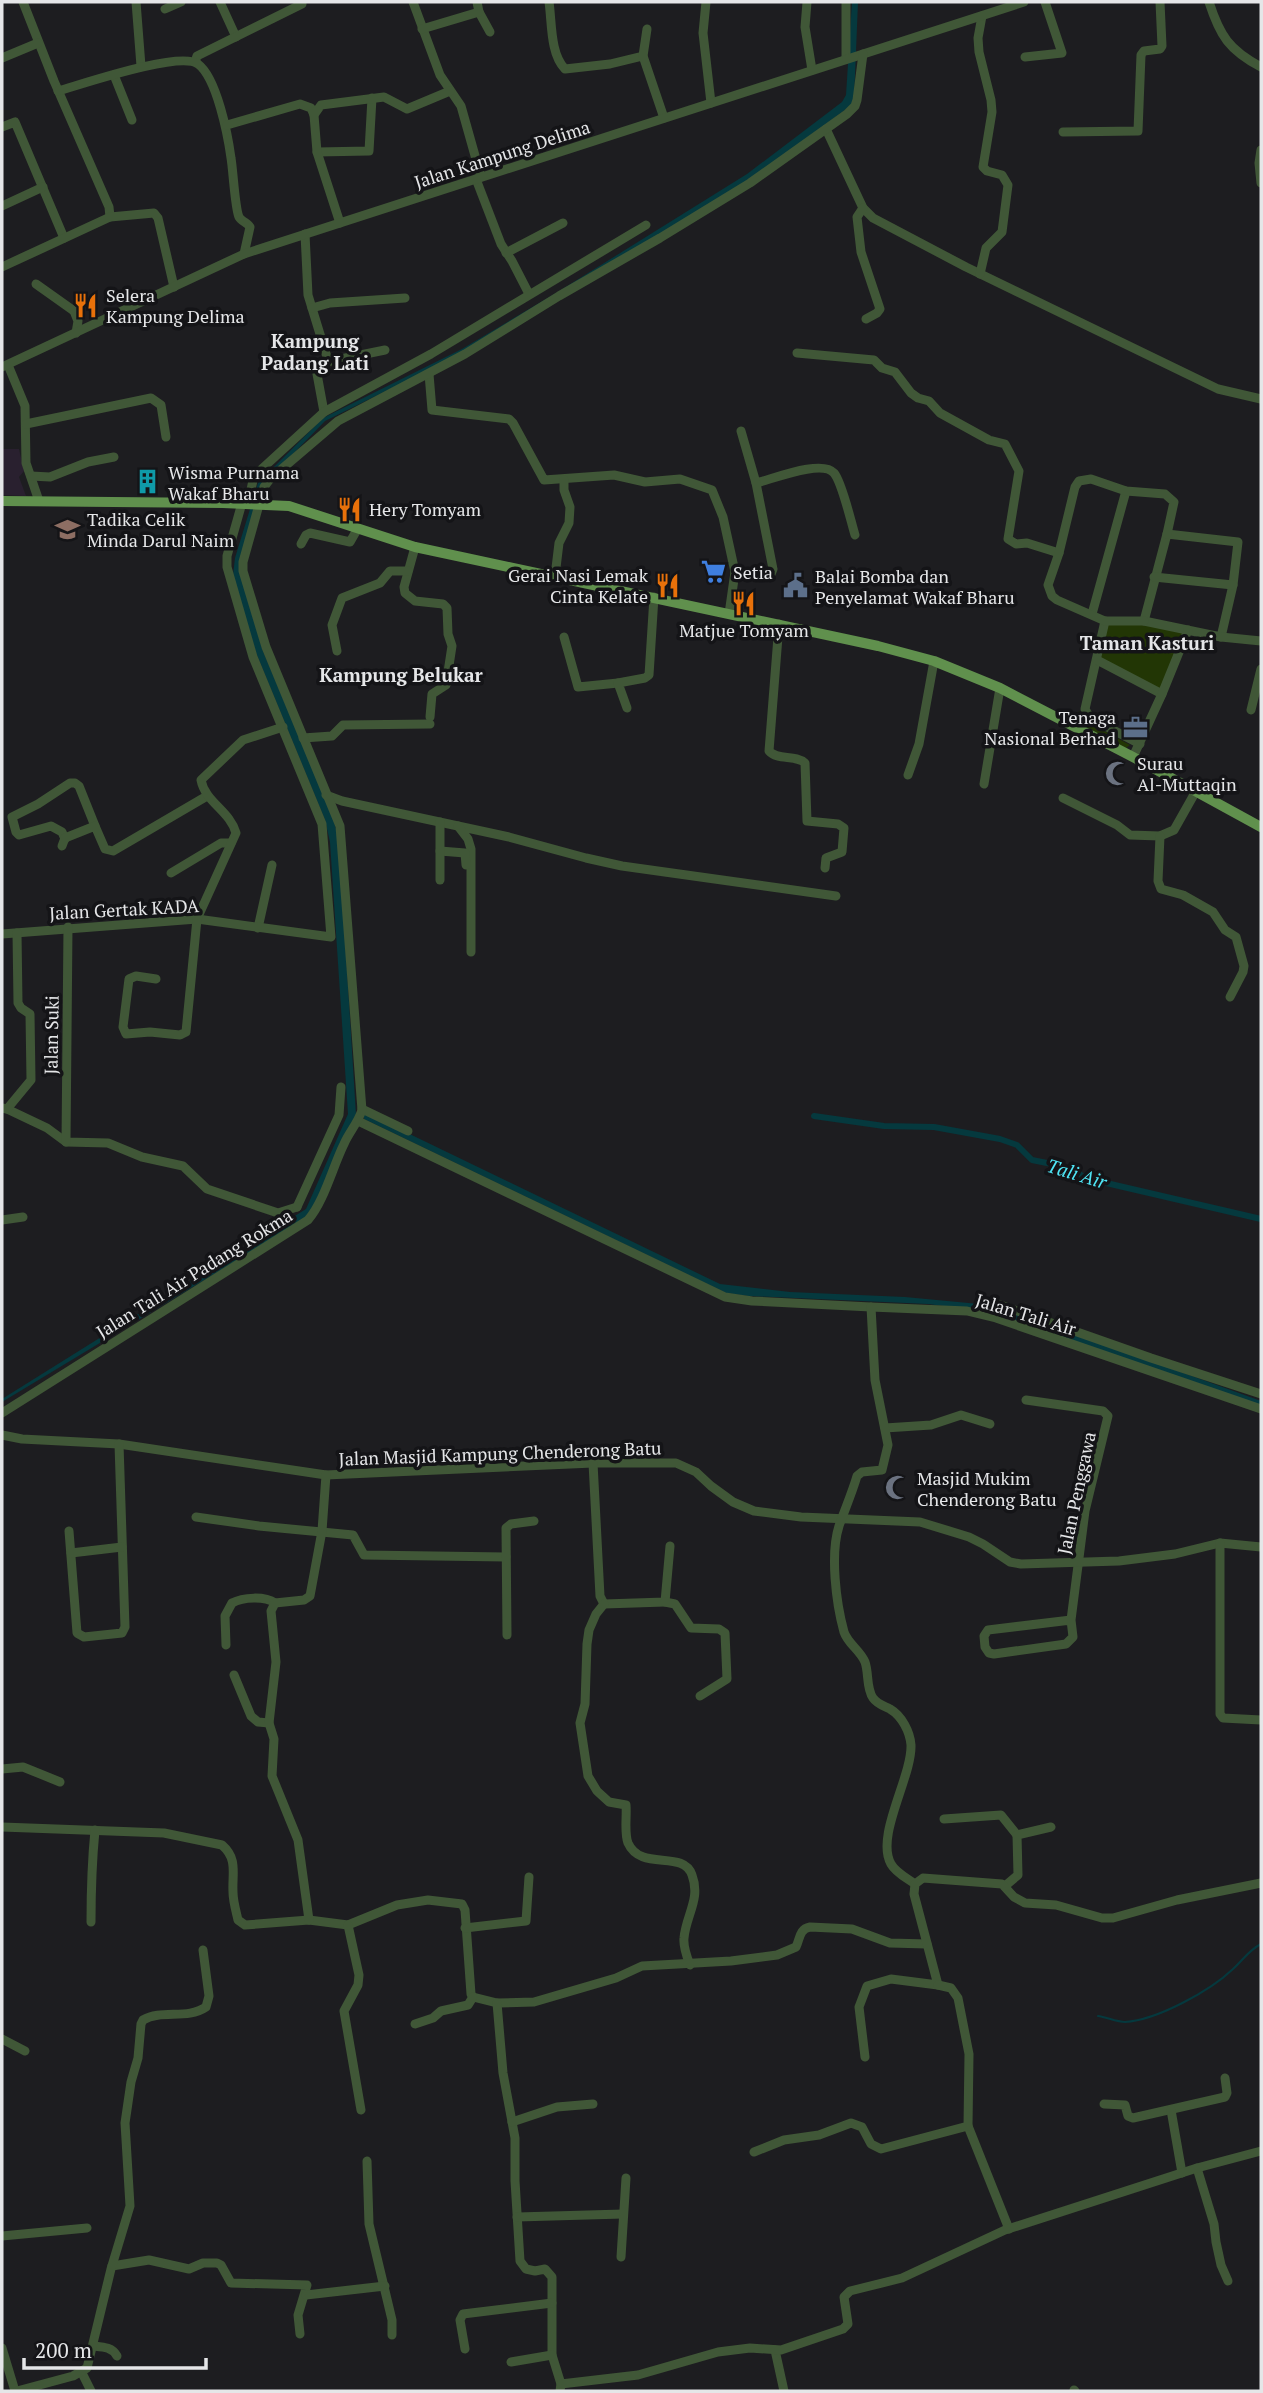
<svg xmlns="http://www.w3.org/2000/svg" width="1263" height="2393" viewBox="0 0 1263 2393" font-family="'PT Serif',serif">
  <rect width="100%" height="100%" fill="#1d1d20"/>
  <!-- commercial -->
  <path fill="#29202f" d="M 2,449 L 19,449 L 24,471 L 19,477 L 26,496 L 2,495 Z"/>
  <!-- green -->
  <g fill="#223605">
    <path d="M 1105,621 L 1188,630 L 1162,694 L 1097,660 Z"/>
    <path d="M 1080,711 L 1078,717 L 1130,745 L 1126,748 L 1074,721 L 1073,715 Z"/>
  </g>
  <!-- water -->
  <g fill="#05393e">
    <path d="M 852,2 L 858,2 L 854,100 L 849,107 L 747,182 L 465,352 L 325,421 L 264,484 L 240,574 L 263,651 L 333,817 L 339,841 L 356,1115 L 312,1215 L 2,1402 L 2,1399 L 306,1209 L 348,1114 L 330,842 L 325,820 L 256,653 L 233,575 L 235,558 L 258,483 L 323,418 L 462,349 L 556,293 L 747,174 L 842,102 L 846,95 Z"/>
    <path d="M 364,1112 L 720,1284 L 790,1292 L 905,1297 L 979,1304 L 1040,1321 L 1261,1401 L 1261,1406 L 991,1312 L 928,1304 L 748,1296 L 726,1293 L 364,1119 Z"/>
  </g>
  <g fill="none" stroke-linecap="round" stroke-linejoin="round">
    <!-- stream -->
    <path stroke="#05393e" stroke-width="2" d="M 1098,2016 C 1106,2017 1117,2022 1125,2022 C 1157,2020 1210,1991 1233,1969 C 1243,1960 1249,1950 1261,1944"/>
    <!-- canal -->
    <path stroke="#05393e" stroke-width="6" d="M 814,1116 L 884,1126 L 934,1127 L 1000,1139 L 1017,1145 L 1032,1160 L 1062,1166 L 1089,1179 L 1261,1219"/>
    <!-- minor -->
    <g stroke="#405737" stroke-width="9">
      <path d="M 23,2 L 54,81 L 109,207 L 110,217"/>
      <path d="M 136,2 L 141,66"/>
      <path d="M 220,2 L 236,37"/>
      <path d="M 413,2 L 440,75 L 461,106 L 481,177"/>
      <path d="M 549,2 C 552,22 550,54 565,69 L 610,64 L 643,56"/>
      <path d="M 706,2 L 703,33 L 711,103"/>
      <path d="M 807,2 L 805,27 L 812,70"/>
      <path d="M 1209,2 C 1220,36 1229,50 1261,67"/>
      <path d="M 165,9 L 181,2"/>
      <path d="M 479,12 L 490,32"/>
      <path d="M 422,29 L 479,12 L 477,2"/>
      <path d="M 647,29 L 643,56 L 664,118"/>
      <path d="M 1025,57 L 1062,53 L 1045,2"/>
      <path d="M 2,58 L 38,43"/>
      <path d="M 846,59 L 846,2"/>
      <path d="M 195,62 L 197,56 L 302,4"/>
      <path d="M 114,75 L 132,120"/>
      <path d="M 58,91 C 83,84 179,51 198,64 C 217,78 228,136 231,158 C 233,169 235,209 239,217 C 241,221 248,223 250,227 L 244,254"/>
      <path d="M 227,125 L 300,104 L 311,108 L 314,115"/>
      <path d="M 2,127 L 15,122 L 64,238"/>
      <path d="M 826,129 L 863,208 L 873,218 L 966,267 L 1218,389 L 1261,399"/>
      <path d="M 1063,132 L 1138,131 L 1141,55 L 1144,51 L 1160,49 L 1162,46 L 1160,2"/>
      <path d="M 1261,150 L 1259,163 L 1261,183"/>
      <path d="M 317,152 L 369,151 L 372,98"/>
      <path d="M 476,179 L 501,244 L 512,261 L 529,294"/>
      <path d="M 2,206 L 43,187"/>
      <path d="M 863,208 L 857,217 L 861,252 L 880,309 L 877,313 L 866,319"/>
      <path d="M 340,223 L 317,152 L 314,115 L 321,105 L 384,97 L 407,109 L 450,91"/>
      <path d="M 305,234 L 308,295 L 327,357 L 317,374 L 324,412"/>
      <path d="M 506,253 L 563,223"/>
      <path d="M 2,267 L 110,217 L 154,213 L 158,218 L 174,287"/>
      <path d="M 980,274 L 986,248 L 1002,232 L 1008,185 L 1002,175 L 987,171 L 983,167 L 992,112 L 991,100 L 979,52 L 978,38 L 982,16"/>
      <path d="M 36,284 L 74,311 L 78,321 L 76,333"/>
      <path d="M 312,308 L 330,303 L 405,298"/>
      <path d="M 797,353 L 874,360 L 882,368 L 895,372 L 911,393 L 918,398 L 929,401 L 940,413 L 989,440 L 1005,444 L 1019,471 L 1008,539 L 1016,544 L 1027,543 L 1059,553"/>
      <path d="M 326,362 L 385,350"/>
      <path d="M 8,365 L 25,406 L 26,463 L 39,501"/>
      <path d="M 2,367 L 244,254 L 1024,2"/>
      <path d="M 429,374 L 432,410 L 509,419 L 513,423 L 544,480 L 614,475 L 645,482 L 680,479 L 712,490 L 723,517 L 735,572 L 729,614"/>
      <path d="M 26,424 L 151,398 L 161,405 L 166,437"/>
      <path d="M 31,476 L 50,477 L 88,462 L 114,457"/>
      <path d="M 756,483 C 773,479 822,459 834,473 C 842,482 851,522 855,535"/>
      <path d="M 248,503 L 254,476 L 324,412 L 431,354 L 646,225"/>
      <path d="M 1167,534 L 1238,542 L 1233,585 L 1221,637 L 1144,621 Z"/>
      <path d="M 301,544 L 306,535 L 310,533 L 350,542 L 358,528"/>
      <path d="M 415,547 L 404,587 L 405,593 L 415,601 L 443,604 L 447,608 L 448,634 L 452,646 L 446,685 L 432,694 L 430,717"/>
      <path d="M 735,572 L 766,577 L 771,574 L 773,569 L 756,483 L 741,431"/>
      <path d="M 555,576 L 559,543 L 569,523 L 570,507 L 564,490 L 564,480"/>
      <path d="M 1154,577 L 1233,585"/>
      <path d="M 1092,614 L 1126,491"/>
      <path d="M 1105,621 L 1085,709 L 1090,718 L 1140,744"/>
      <path d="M 1144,621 L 1105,621 L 1057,600 L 1052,596 L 1048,585 L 1059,553 L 1075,487 L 1079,481 L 1091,479 L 1126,491 L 1165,494 L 1174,502 L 1167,534"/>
      <path d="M 779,624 L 769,751 C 778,761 795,754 805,763 L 807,821 L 838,824 L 844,828 L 842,852 L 826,858 L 825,868"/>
      <path d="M 564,637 L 578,687 L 618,683"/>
      <path d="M 1221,637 L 1261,641"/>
      <path d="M 337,651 L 332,625 L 342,598 L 380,583 L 390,571 L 408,571"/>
      <path d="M 1097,660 L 1162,694"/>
      <path d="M 627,708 L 618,683 L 645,678 L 649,675 L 654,597"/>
      <path d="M 1251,710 L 1261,669"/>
      <path d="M 303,738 L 332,736 L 343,725 L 430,724"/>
      <path d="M 1133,757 L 1162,694 L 1188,630"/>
      <path d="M 908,775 L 919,744 L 934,661"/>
      <path d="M 984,784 L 1000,688"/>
      <path d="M 326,795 L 342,801 L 509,837 L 586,858 L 622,866 L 836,896"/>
      <path d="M 1063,798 L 1117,825 L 1130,835 L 1160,836 L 1174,830 L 1196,791"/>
      <path d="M 458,826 L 468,839 L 471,849 L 471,952"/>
      <path d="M 1160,836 L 1158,881 L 1161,889 L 1183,895 L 1213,912 L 1225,930 L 1236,937 L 1244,966 L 1243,972 L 1230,997"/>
      <path d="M 65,839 L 62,832 L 51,826 L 19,835 L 16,832 L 12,817 L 38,804 L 70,783 L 75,783 L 79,786 L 95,826"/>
      <path d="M 62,846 L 65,838 L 95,826 L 105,849 L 113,851 L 207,796"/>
      <path d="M 440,851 L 465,853 L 466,865"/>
      <path d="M 171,873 L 221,843 L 231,843"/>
      <path d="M 440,880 L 440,822"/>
      <path d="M 258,928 L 272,865"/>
      <path d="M 2,934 L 197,919 L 331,937 L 322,824 L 253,657 L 227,567 L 227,556 L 242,503"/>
      <path d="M 156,979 L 136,976 L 129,979 L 123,1027 L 126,1034 L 150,1032 L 180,1035 L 186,1032 L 197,919 L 236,833 C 230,811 205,802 201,780 L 243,740 L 283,727"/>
      <path d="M 2,1108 L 7,1109 L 47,1128 L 66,1142 L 108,1143 L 142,1157 L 183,1166 L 207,1189 L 278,1213 L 297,1207"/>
      <path d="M 7,1109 L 31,1080 L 30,1014 L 21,1008 L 18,1003 L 17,933"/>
      <path d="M 362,1109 L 408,1131"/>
      <path d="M 358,1121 L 725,1297 L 752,1301 L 871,1307"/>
      <path d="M 66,1142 L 68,927"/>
      <path d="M 297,1207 L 339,1115 L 341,1087"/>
      <path d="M 2,1220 L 23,1217"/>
      <path d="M 992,1302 L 1151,1358 L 1261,1394"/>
      <path d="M 1026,1400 L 1103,1411 L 1108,1416 L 1085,1511 L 1071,1620 L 1073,1637 L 1066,1644 L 994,1654 L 989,1653 L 985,1647 L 984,1636 L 988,1630 L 1071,1620"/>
      <path d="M 2,1413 L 308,1220 C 324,1202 333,1166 344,1144 C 349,1132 358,1123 362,1110 L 340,826 L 266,647 L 243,571 L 243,562 L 264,487 L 270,479 L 338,421 L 465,354 L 559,296 L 660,238 L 750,183 L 847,114 L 855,106 L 857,100 L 863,54"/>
      <path d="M 885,1428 L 931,1425 L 961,1415 L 990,1424"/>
      <path d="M 2,1435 L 22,1439 L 119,1444 L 326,1475 L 593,1463 L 676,1463 L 696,1472 L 711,1486 L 733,1502 L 754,1511 L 801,1517 L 920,1522 L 969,1537 L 983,1544 L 1010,1562 L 1021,1564 L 1119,1561 L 1175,1554 L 1220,1543 L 1261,1547"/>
      <path d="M 593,1463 L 600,1596 L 604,1604 L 665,1602 L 670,1546"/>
      <path d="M 196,1517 L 259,1526 L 353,1535 L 364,1555 L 506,1557"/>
      <path d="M 69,1531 L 77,1633 L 84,1637 L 122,1633 L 125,1627 L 119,1444"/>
      <path d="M 1220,1543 L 1220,1714 L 1223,1718 L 1261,1720"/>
      <path d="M 71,1553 L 122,1547"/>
      <path d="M 665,1602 L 675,1604 L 691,1628 L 719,1629 L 725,1633 L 727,1679 L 700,1696"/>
      <path d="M 604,1604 L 596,1614 L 589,1630 L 587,1644 L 585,1704 L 580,1723 L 588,1776 L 597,1791 L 609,1802 L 626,1805 C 627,1817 624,1833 628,1843 C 641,1872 683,1849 692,1875 C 701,1899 686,1915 684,1938 C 683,1947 687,1957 690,1965"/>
      <path d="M 507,1635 L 506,1528 L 511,1524 L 534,1521"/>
      <path d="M 226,1645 L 225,1616 L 232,1603 C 243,1597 265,1596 275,1603"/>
      <path d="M 234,1675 L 251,1716 L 258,1722 L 269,1723"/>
      <path d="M 2,1769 L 23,1767 L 60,1782"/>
      <path d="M 944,1819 L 1001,1815 L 1017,1835"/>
      <path d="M 2,1827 L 164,1833 L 222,1845 C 238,1859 232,1873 233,1892 C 233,1901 236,1911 238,1920 L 245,1925 L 309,1920 L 348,1925 L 397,1905 L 428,1900 L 462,1904 L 465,1910 L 471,1994 L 473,1997"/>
      <path d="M 915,1884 C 907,1878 896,1873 891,1864 C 875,1836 912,1777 911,1745 C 910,1732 902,1716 890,1709 C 884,1706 877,1704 873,1698 C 866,1688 869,1673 865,1662 C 860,1650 848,1644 844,1632 C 836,1603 830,1554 839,1526 C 845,1509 852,1493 857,1476 L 862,1472 L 882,1470 L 888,1445 L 875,1380 L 871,1307 L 967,1311 L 996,1318 L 1261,1409"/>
      <path d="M 1005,1886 L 1018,1875 L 1017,1835 L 1051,1827"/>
      <path d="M 309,1920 L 298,1840 L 272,1776 L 274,1739 L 269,1723 L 276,1662 L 271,1611 L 275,1603 L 304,1600 L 310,1596 L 322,1531 L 326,1475"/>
      <path d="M 91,1922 C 91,1891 92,1861 95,1830"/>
      <path d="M 348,1925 L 359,1975 L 358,1985 L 344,2011 L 361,2110"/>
      <path d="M 465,1928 L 526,1921 L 529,1877"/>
      <path d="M 473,1997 L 497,2003 L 534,2002 L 616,1978 L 642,1966 L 731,1961 L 777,1955 L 796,1947 C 800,1939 799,1929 810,1927 L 852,1929 L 890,1943 L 927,1944"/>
      <path d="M 497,2003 L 503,2073 L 515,2138 L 515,2181 L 520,2261 L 526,2269 L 535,2271 L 545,2269 L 552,2277 L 552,2355 L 561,2384 L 560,2391"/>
      <path d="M 415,2024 L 433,2018 L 441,2011 L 468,2005 L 473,1997"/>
      <path d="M 2,2039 L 25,2051"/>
      <path d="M 865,2057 L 859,2007 L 867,1986 L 891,1979 L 938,1985 L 914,1894 L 915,1884 L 923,1878 L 1002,1884 L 1014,1897 L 1025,1903 L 1056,1905 L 1102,1918 L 1113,1918 L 1177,1900 L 1261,1883"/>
      <path d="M 1104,2104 L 1125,2105 L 1128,2116 L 1133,2118 L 1225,2097 L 1227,2093 L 1225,2078"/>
      <path d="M 1171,2110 L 1182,2173"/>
      <path d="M 512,2122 L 557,2107 L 593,2104"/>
      <path d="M 968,2126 L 1009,2229"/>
      <path d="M 754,2152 L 784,2140 L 819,2135 L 851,2123 L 862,2127 L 871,2144 L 881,2149 L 968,2126 L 969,2054 L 958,1998 L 951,1988 L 938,1985"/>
      <path d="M 367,2161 L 369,2224 L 392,2320 L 392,2335"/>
      <path d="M 1197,2168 L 1214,2224 L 1216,2242 L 1221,2265 L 1228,2281"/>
      <path d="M 517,2217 L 623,2214"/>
      <path d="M 2,2236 L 87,2228"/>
      <path d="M 621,2257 L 626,2178"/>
      <path d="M 112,2266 L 149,2260 L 189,2269 L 203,2263 L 217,2263 L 221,2265 L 231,2283 L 307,2285 L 298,2315 L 300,2334"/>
      <path d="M 306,2295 L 385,2286"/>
      <path d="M 93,2346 C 103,2347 112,2347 117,2356"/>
      <path d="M 2,2348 L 15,2391"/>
      <path d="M 465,2349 L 460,2320 L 463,2314 L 552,2303"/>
      <path d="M 775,2350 L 784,2391"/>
      <path d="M 511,2362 L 552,2355"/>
      <path d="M 82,2373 L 91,2391"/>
      <path d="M 561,2384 L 638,2375 L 718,2352 L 750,2348 L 781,2350 L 843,2329 L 848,2324 L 844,2297 L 850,2291 L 902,2278 L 1005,2230 L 1197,2168 L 1261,2151"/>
      <path d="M 1074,2390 L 1075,2391"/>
      <path d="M 17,2391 L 73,2376 L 87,2368 L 111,2269 L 130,2206 L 125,2123 L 131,2082 L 138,2058 L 141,2024 L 143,2020 C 162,2009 187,2020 206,2007 L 209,1996 L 203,1950"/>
    </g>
    <!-- major -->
    <path stroke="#60904d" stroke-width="10" d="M 2,501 L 223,503 L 289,506 L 415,547 L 878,646 L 934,661 L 1000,688 L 1133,757 L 1261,827"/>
  </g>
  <!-- icons -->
  <defs>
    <symbol id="restaurant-bare" viewBox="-9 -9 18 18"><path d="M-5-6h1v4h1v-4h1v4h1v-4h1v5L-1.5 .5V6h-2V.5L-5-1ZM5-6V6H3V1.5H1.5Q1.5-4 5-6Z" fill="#e8710a" stroke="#141417" stroke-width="2.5" paint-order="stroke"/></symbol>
    <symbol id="building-bare" viewBox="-9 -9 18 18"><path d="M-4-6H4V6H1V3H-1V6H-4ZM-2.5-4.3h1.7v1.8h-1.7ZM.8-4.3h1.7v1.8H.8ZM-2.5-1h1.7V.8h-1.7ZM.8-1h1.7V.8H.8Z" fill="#0f9aa8" stroke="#141417" stroke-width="2.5" paint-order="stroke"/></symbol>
    <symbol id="school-bare" viewBox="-9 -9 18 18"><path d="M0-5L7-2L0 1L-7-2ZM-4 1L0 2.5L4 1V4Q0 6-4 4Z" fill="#8d6e63" stroke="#141417" stroke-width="2.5" paint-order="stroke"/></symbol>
    <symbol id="supermarket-bare" viewBox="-9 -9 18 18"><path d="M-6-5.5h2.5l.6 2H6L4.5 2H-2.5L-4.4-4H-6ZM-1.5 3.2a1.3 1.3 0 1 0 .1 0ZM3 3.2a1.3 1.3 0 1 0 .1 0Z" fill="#3f7fe0" stroke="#141417" stroke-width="2.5" paint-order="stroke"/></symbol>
    <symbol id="civic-bare" viewBox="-9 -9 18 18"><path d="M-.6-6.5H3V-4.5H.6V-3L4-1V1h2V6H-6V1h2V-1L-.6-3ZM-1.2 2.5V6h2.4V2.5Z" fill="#5c6f8a" stroke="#141417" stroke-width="2.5" paint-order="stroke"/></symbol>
    <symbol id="office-bare" viewBox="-9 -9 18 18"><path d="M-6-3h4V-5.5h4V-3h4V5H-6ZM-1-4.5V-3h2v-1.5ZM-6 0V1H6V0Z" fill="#5c6f8a" stroke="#141417" stroke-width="2.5" paint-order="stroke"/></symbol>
    <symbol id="mosque-bare" viewBox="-9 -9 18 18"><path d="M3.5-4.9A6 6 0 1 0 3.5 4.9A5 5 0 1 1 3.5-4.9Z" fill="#6b7280" stroke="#141417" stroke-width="2.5" paint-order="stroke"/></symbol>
  </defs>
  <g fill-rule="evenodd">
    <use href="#restaurant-bare" x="68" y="288" width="35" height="35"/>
    <use href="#building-bare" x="130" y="464" width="35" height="35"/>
    <use href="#restaurant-bare" x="332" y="492" width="35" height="35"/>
    <use href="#school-bare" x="50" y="512" width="35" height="35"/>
    <use href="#supermarket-bare" x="696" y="554" width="35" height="35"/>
    <use href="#restaurant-bare" x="650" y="568" width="35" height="35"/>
    <use href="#civic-bare" x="778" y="568" width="35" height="35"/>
    <use href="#restaurant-bare" x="726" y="586" width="35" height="35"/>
    <use href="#office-bare" x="1118" y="710" width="35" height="35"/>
    <use href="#mosque-bare" x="1100" y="756" width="35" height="35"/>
    <use href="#mosque-bare" x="880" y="1470" width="35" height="35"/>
  </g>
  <g text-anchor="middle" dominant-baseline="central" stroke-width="7" stroke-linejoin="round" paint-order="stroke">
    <!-- street labels -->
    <g font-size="18" fill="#e5e6e8" stroke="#141417">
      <text transform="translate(502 154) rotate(-18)">Jalan Kampung Delima</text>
      <text transform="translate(124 909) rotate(-3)">Jalan Gertak KADA</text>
      <text transform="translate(51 1035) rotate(-89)">Jalan Suki</text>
      <text transform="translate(194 1273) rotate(-32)">Jalan Tali Air Padang Rokma</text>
      <text transform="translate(1026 1314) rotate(17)">Jalan Tali Air</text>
      <text transform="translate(500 1453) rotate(-2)">Jalan Masjid Kampung Chenderong Batu</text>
      <text transform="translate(1076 1493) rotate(-78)">Jalan Penggawa</text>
    </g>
    <!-- poi labels -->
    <g font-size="18" fill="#e5e6e8" stroke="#141417" text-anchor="start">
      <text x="106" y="295">Selera<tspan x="106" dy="21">Kampung Delima</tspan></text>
      <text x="168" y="472">Wisma Purnama<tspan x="168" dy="21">Wakaf Bharu</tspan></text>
      <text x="369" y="509">Hery Tomyam</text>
      <text x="87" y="519">Tadika Celik<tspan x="87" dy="21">Minda Darul Naim</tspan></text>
      <text x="733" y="572">Setia</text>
      <text x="648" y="575" text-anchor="end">Gerai Nasi Lemak<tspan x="648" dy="21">Cinta Kelate</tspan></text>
      <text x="815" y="576">Balai Bomba dan<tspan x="815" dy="21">Penyelamat Wakaf Bharu</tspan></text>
      <text x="744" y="630" text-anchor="middle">Matjue Tomyam</text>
      <text x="1116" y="717" text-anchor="end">Tenaga<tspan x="1116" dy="21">Nasional Berhad</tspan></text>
      <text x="1137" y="763">Surau<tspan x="1137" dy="21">Al-Muttaqin</tspan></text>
      <text x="917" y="1478">Masjid Mukim<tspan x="917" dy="21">Chenderong Batu</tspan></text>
    </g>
    <!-- neighbourhood labels -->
    <g font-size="19" font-weight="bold" fill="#e5e6e8" stroke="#141417">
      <text x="315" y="340">Kampung<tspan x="315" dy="22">Padang Lati</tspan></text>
      <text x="1147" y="642">Taman Kasturi</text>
      <text x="401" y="674">Kampung Belukar</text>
    </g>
    <!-- water labels -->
    <g font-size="19" font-style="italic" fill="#4fe6f6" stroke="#141417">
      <text transform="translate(1077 1173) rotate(17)">Tali Air</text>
    </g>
  </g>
  <!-- border -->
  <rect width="1263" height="2393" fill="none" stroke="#e5e6e8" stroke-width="7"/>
  <!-- scale -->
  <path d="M24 2358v10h182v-10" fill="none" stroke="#e5e6e8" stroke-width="3.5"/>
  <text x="35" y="2358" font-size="21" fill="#e5e6e8" stroke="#141417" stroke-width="5" paint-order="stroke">200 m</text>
</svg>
